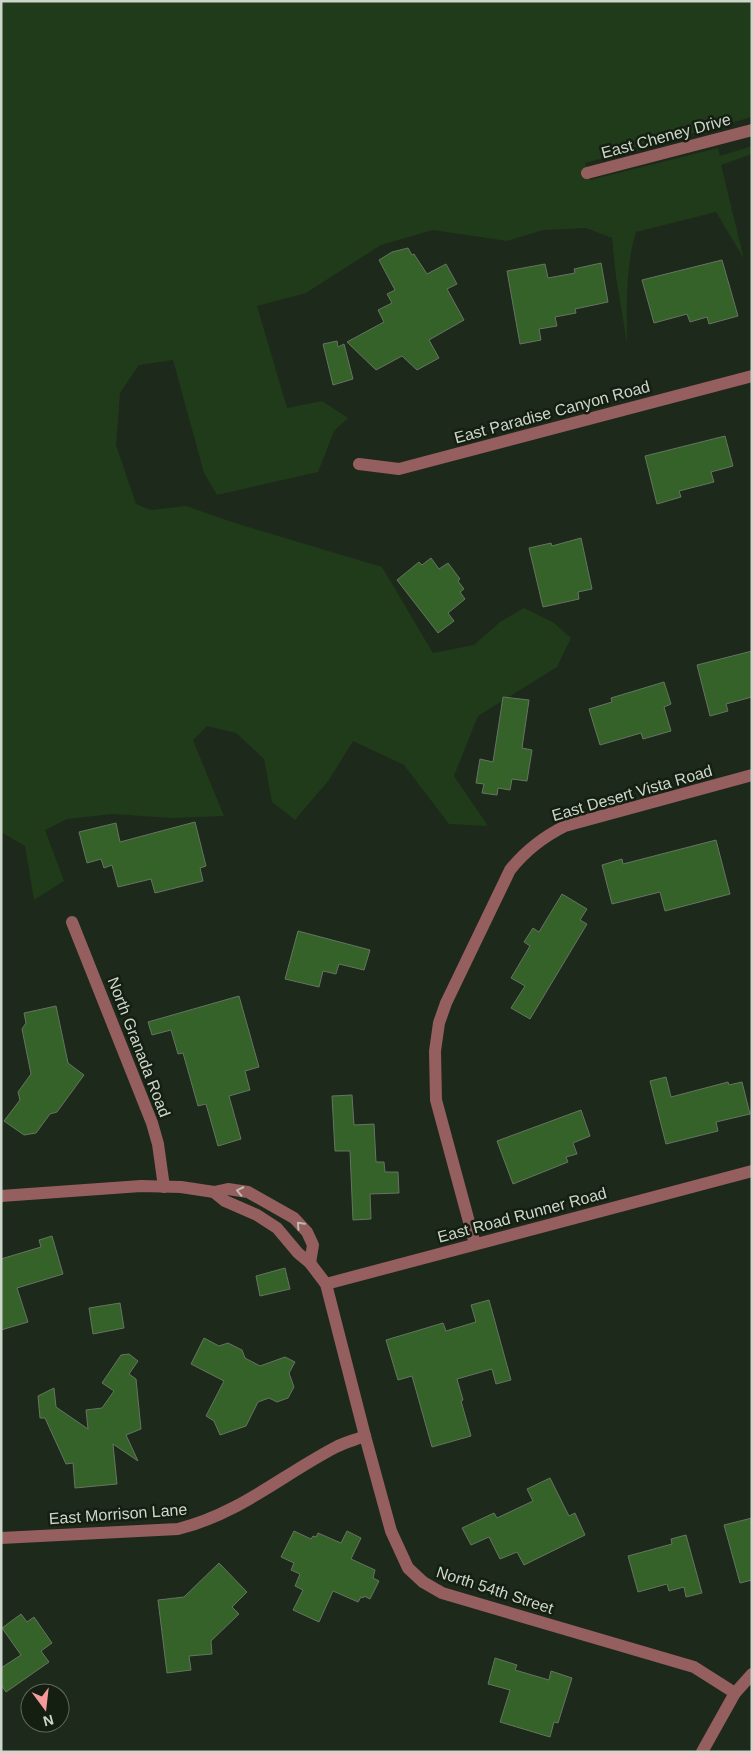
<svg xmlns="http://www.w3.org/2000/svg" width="753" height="1753" viewBox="0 0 753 1753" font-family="Helvetica,sans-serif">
  <rect width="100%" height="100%" fill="#1d291a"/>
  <!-- green -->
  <path fill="#203b19" d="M 1,1 L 752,1 L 752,117 L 585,163 L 590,180 L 718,148 L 720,156 L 752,146 L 752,154 L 721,165 L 744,259 L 716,212 L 636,232 C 625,268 627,306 627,343 L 616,277 L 612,238 L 586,228 L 543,230 L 507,241 L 433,230 L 381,245 L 306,293 L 257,306 L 287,408 L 322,401 L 348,418 L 334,431 L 318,472 L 217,495 L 204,473 L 173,360 L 139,365 L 120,393 L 116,445 L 136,504 L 151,510 L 186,506 L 235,523 L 382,567 L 433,653 L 474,645 L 500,622 L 524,608 L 554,623 L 571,638 L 557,667 L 478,716 L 454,776 L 488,826 L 449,824 L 404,765 L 353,741 L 329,780 L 295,820 L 272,802 L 264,759 L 236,733 L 207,726 L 193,740 L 224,816 L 172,818 L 113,814 L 67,819 L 45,830 L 64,881 L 34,900 L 25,846 L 1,832 Z"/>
  <!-- building -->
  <g fill="#356229" stroke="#667462">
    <path d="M 408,248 L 412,255 L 414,254 L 427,274 L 446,264 L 457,284 L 447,289 L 464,320 L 429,340 L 439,358 L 417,370 L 402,356 L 376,370 L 347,342 L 384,322 L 378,310 L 392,303 L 387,294 L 395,290 L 379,260 L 392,252 Z"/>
    <path d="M 722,260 L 738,316 L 709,324 L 707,317 L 690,322 L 687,314 L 654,323 L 642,280 Z"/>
    <path d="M 601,263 L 608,302 L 575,309 L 576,313 L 555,317 L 557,326 L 539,329 L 541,340 L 520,344 L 507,271 L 545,264 L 548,278 L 575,273 L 574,269 Z"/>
    <path d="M 337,341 L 338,347 L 344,344 L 353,379 L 333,385 L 323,344 Z"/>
    <path d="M 725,436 L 733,466 L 711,472 L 714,482 L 679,491 L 681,497 L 657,504 L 645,456 Z"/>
    <path d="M 581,538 L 592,589 L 578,592 L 579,599 L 543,607 L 529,548 L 551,543 L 552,546 Z"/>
    <path d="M 431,558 L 439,569 L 448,563 L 460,579 L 458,581 L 464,589 L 460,592 L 465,599 L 448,613 L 454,621 L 438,633 L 397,580 L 419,562 L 422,565 Z"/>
    <path d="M 752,651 L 752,697 L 726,704 L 728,711 L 710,716 L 697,665 Z"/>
    <path d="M 664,682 L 671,704 L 664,707 L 671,731 L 643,739 L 641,733 L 600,745 L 589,709 L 612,702 L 611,698 Z"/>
    <path d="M 503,697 L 529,700 L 522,748 L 532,750 L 527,781 L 512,779 L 510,790 L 498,788 L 497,795 L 482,793 L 484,784 L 476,783 L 480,759 L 493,762 Z"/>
    <path d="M 195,822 L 206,866 L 200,868 L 203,881 L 155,893 L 151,879 L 118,887 L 112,865 L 104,868 L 101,859 L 87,863 L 79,832 L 116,823 L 120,842 Z"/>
    <path d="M 716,840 L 730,894 L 665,911 L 660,892 L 612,904 L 602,865 L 622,859 L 623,864 Z"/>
    <path d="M 562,894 L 587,909 L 580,920 L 587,924 L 530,1019 L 511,1008 L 525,986 L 511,978 L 530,946 L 524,942 L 533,928 L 539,932 Z"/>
    <path d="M 298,931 L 370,950 L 364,970 L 339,964 L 336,974 L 323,971 L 319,987 L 285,979 Z"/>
    <path d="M 239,996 L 259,1067 L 245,1071 L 250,1090 L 229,1096 L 241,1139 L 218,1146 L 206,1104 L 198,1106 L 183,1053 L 178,1054 L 171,1030 L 152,1035 L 148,1022 Z"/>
    <path d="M 56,1006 L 68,1063 L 84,1075 L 57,1112 L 50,1114 L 36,1133 L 24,1135 L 4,1121 L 20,1100 L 18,1092 L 31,1074 L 22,1029 L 26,1023 L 24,1013 Z"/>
    <path d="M 666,1077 L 671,1097 L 728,1082 L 729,1085 L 742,1082 L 750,1114 L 716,1122 L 718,1131 L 666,1144 L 650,1081 Z"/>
    <path d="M 352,1095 L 354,1125 L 374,1124 L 376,1162 L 384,1162 L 385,1172 L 398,1172 L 399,1193 L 370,1194 L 371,1219 L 353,1220 L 350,1151 L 335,1151 L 332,1096 Z"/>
    <path d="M 581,1110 L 590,1136 L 573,1143 L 577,1154 L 566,1157 L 568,1162 L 513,1184 L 497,1141 Z"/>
    <path d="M 52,1236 L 63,1274 L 17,1288 L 28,1322 L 1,1330 L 1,1259 L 41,1247 L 39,1240 Z"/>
    <path d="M 285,1268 L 290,1289 L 260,1296 L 256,1276 Z"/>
    <path d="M 489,1300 L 511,1380 L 496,1384 L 492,1369 L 457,1379 L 463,1400 L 461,1401 L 471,1436 L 432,1447 L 412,1376 L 398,1380 L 386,1340 L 443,1323 L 446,1331 L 476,1322 L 471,1305 Z"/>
    <path d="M 120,1303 L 124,1328 L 93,1334 L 89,1308 Z"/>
    <path d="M 204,1338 L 219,1346 L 228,1343 L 242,1350 L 245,1358 L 260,1366 L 285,1357 L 295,1362 L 289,1373 L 294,1387 L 288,1398 L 277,1402 L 269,1398 L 258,1402 L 246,1426 L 220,1435 L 214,1421 L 206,1416 L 224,1381 L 191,1364 Z"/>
    <path d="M 129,1354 L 138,1361 L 129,1374 L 136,1379 L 141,1429 L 126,1435 L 138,1461 L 113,1444 L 117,1484 L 75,1488 L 73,1463 L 66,1464 L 45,1418 L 40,1418 L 38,1396 L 54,1388 L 56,1407 L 88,1429 L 86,1410 L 102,1408 L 114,1391 L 102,1383 L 121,1355 Z"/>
    <path d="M 550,1478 L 569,1516 L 575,1513 L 585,1535 L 524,1565 L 517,1552 L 500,1559 L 489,1537 L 471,1545 L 462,1528 L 494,1513 L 497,1518 L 533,1501 L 527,1489 Z"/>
    <path d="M 752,1518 L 752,1580 L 740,1583 L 724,1525 Z"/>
    <path d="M 294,1531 L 311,1539 L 313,1536 L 316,1537 L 318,1533 L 341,1543 L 347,1531 L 361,1538 L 351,1559 L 375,1570 L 373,1578 L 379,1581 L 370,1599 L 364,1596 L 363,1598 L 361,1597 L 358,1602 L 333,1591 L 319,1622 L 293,1610 L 303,1590 L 295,1586 L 300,1574 L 291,1570 L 294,1563 L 281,1557 Z"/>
    <path d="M 686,1535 L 702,1593 L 686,1597 L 684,1587 L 669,1591 L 667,1584 L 638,1592 L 628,1556 L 672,1544 L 671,1539 Z"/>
    <path d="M 219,1563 L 247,1592 L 232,1607 L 239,1614 L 211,1641 L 212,1654 L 189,1656 L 191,1670 L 167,1673 L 158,1600 L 184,1597 Z"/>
    <path d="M 21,1614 L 27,1622 L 34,1617 L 52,1643 L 41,1651 L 49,1662 L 6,1692 L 1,1685 L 1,1668 L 21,1655 L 2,1628 Z"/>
    <path d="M 495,1658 L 517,1665 L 515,1670 L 549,1680 L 551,1671 L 572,1678 L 558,1723 L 554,1722 L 550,1737 L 500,1722 L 510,1690 L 488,1684 Z"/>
  </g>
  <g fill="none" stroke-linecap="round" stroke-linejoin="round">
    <!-- minor -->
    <g stroke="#955e5f" stroke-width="12">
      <path d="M 587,173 L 752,130"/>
      <path d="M 359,464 L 399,469 L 752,376"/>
      <path d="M 72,922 L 152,1123 L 158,1144 L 164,1187"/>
      <path d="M 214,1192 L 225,1201 L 257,1215 L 277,1228 L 298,1253 L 310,1263 L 326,1284 L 365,1436 L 391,1531 L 408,1568 L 423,1582 L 442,1593 L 694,1667 L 735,1693"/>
      <path d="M 1,1196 L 141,1186 L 181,1187 L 214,1192 L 228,1189 L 248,1192 L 294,1218 L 307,1232 L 313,1245 L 310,1263"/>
      <path d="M 475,1244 L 436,1100 L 435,1051 L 439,1023 L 446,1003 L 510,870 C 525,851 543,837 565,826 L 752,775"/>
      <path d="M 326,1284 L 752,1171"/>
      <path d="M 1,1538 L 178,1529 C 239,1514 282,1475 336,1447 C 345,1442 355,1440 365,1436"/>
      <path d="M 702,1752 L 735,1693 L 752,1674"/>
    </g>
  </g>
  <!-- one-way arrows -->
  <defs><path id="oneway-chevron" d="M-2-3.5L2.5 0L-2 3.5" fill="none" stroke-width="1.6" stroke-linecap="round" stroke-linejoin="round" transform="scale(1.25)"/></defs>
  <g stroke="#bfb8b0">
    <use href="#oneway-chevron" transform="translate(240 1191) rotate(-168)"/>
    <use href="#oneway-chevron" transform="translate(300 1225) rotate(-133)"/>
  </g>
  <g text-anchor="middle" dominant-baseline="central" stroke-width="5" stroke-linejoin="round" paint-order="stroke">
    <!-- street labels -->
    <g font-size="16" fill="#cdd6cb" stroke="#141f11">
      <text transform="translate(666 136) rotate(-15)">East Cheney Drive</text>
      <text transform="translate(552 412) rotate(-15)">East Paradise Canyon Road</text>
      <text transform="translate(632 793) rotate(-16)">East Desert Vista Road</text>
      <text transform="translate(139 1047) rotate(69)">North Granada Road</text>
      <text transform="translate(522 1215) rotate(-15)">East Road Runner Road</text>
      <text transform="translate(118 1514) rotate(-4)">East Morrison Lane</text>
      <text transform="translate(495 1590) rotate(18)">North 54th Street</text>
    </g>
  </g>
  <!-- border -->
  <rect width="753" height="1753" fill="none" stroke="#cdd6cb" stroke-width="5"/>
  <!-- north arrow -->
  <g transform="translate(45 1708) rotate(165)"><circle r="24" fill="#141f11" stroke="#5e685b"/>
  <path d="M0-4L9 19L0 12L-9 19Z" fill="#f59b9c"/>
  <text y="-8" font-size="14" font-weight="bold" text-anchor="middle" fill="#cdd6cb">N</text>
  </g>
</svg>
